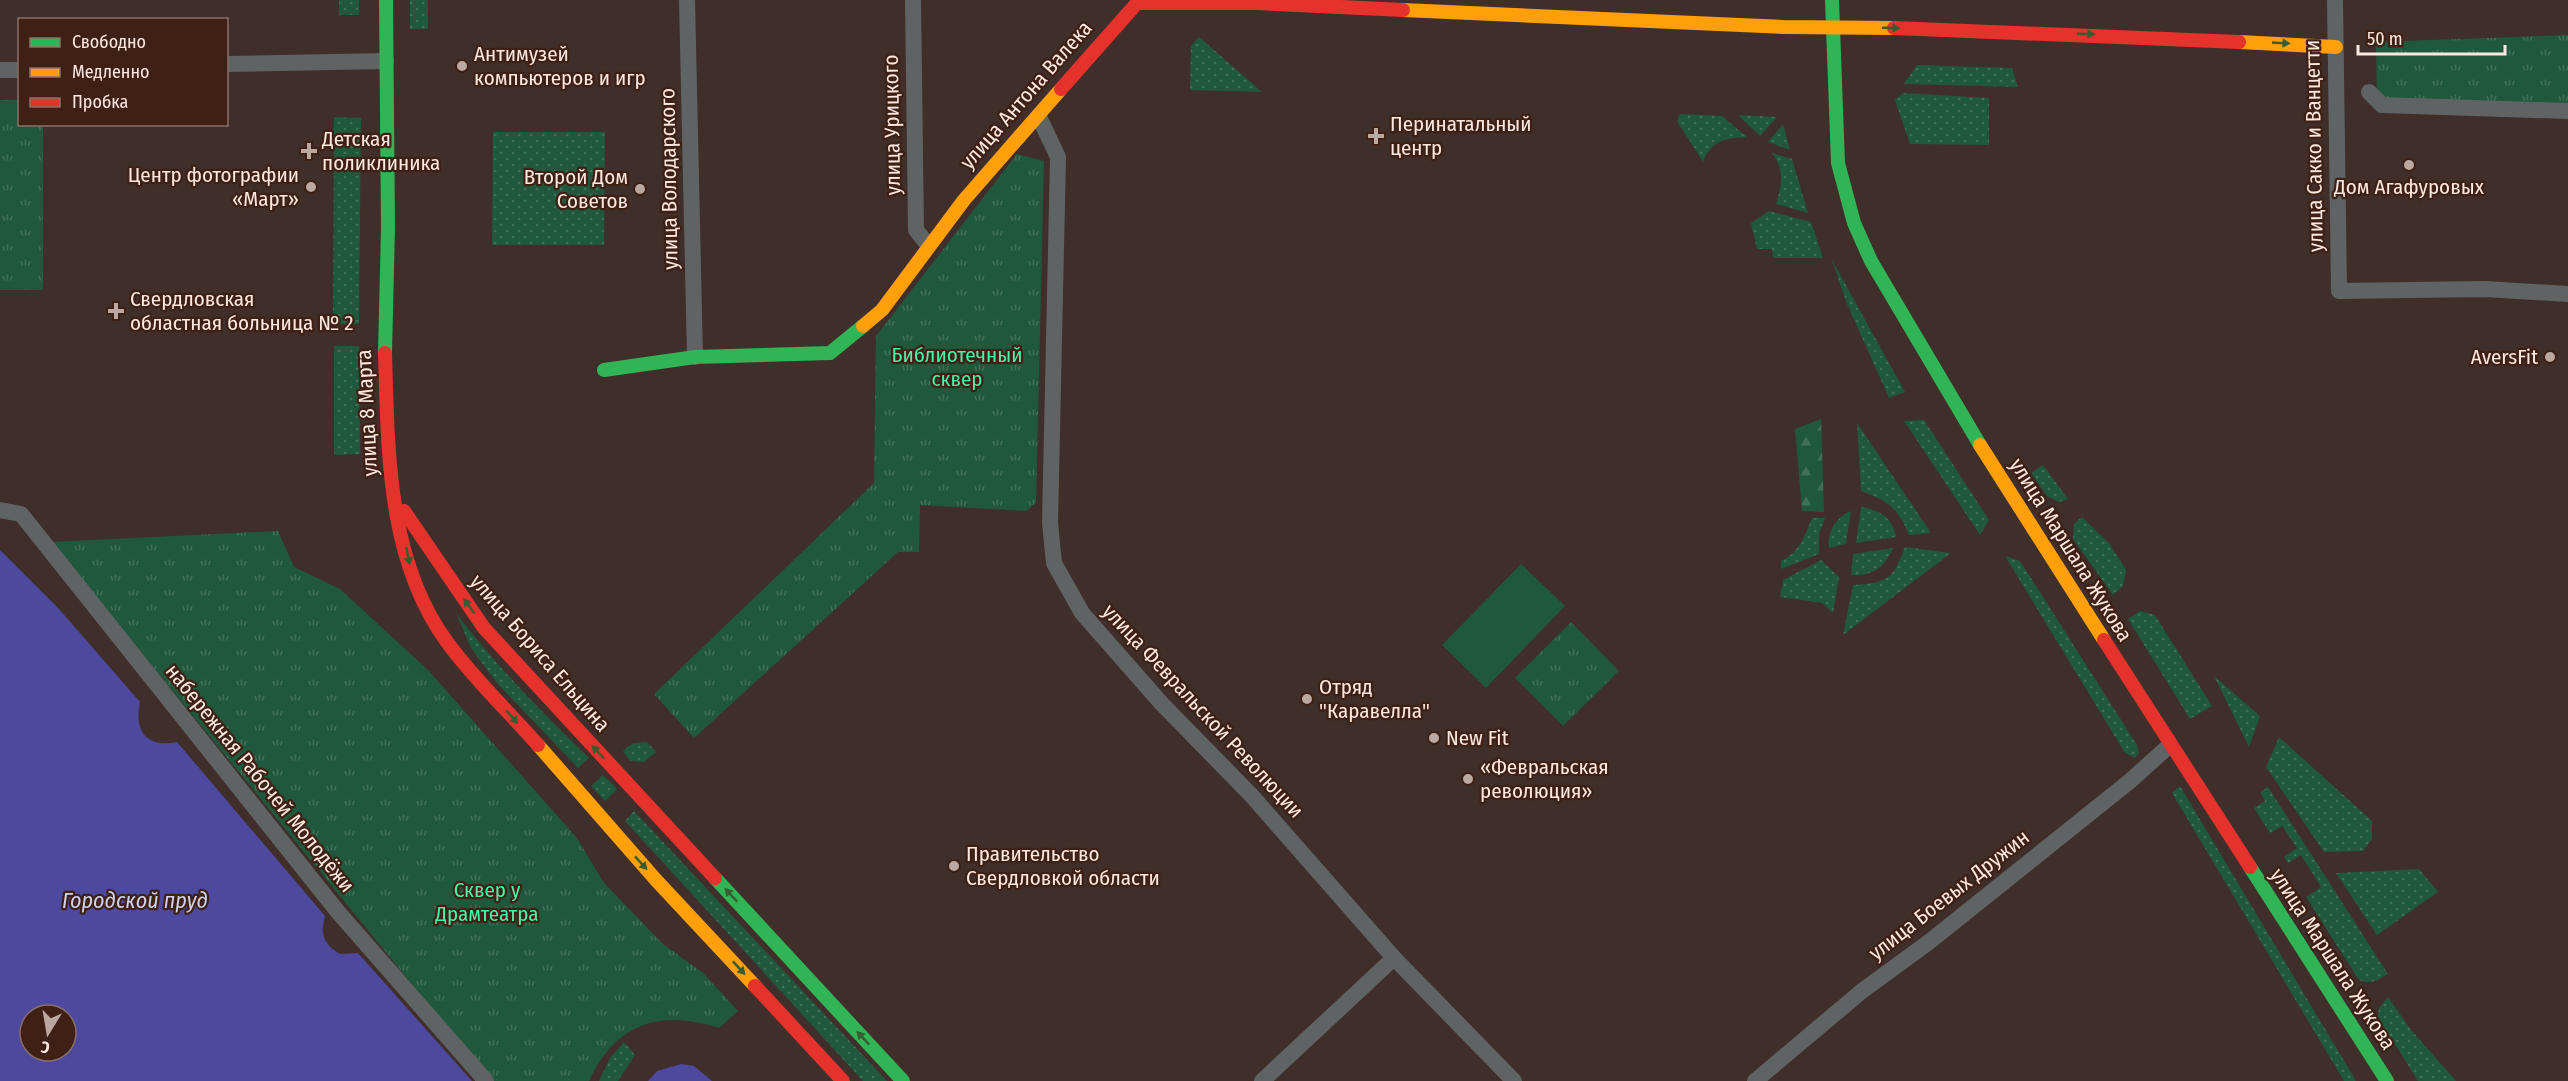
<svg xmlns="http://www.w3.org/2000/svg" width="2568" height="1081" viewBox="0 0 2568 1081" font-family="'Fira Sans Condensed',sans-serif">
  <defs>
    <pattern id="grass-dots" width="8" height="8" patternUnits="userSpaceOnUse" patternTransform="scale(1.5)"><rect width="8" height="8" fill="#1f583c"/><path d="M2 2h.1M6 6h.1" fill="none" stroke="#417058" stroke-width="1.8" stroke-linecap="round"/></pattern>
    <pattern id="forest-firs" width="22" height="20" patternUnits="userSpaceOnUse" patternTransform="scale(1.5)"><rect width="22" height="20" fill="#1f583c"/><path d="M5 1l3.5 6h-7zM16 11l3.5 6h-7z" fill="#417058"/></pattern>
    <pattern id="park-tufts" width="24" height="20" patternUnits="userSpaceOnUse" patternTransform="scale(1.5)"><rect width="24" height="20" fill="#1f583c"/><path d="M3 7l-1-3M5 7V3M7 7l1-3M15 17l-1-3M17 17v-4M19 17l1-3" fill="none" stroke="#417058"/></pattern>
  </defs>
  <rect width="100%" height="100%" fill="#3f2e29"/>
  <!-- grass -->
  <g fill="url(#grass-dots)">
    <rect x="339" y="0" width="20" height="15"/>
    <rect x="410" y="0" width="18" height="29"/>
    <path d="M 1199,37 L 1262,92 L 1190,90 L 1191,46 Z"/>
    <path d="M 1917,65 L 2012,68 L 2018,87 L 1904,84 Z"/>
    <path d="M 1903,93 L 1989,98 L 1989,145 L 1910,144 L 1895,100 Z"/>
    <path d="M 1680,114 L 1722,116 L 1748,138 C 1726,137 1711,141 1703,162 L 1677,121 Z"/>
    <path d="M 1738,115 L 1777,117 L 1760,136 Z"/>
    <path d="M 334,117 L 361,118 L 359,324 L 333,324 Z"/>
    <path d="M 1783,124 L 1790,150 L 1768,142 Z"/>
    <path d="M 493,132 L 605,132 L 604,245 L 492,245 Z"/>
    <path d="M 1772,153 L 1792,159 L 1808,213 L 1776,204 C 1782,183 1785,171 1772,153 Z"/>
    <path d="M 1769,211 L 1811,222 L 1823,258 L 1773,258 L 1772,249 L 1757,249 L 1751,223 Z"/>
    <path d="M 1832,260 L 1905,392 L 1889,398 L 1847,304 Z"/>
    <path d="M 334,346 L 359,346 L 360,454 L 334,455 Z"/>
    <path d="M 1924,420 L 1989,520 L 1980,535 L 1904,421 Z"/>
    <path d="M 1857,423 L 1931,533 L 1909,535 C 1898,508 1888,501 1861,491 Z"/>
    <path d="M 2043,465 L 2068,499 L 2059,502 L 2047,496 L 2031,473 Z"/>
    <path d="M 1861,507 C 1880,510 1892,517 1896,537 L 1856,543 Z"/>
    <path d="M 1851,511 L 1846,544 L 1829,548 C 1827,532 1836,517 1851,511 Z"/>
    <path d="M 2082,517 L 2109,543 L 2126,570 L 2123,586 L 2113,595 L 2073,539 L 2074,524 Z"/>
    <path d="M 1812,518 L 1825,518 L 1819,534 L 1819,554 L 1781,569 L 1781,561 C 1800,552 1804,537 1812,518 Z"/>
    <path d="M 1905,547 L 1951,553 L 1843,635 L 1853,585 C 1887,583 1893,580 1905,547 Z"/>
    <path d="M 1893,548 C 1884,568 1873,576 1851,575 L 1853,554 Z"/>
    <path d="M 2005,556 L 2020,561 L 2137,745 L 2139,753 L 2135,758 L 2125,753 Z"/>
    <path d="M 1821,560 L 1839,577 L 1833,613 L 1822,603 L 1780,597 L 1783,580 Z"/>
    <path d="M 2140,611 L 2155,615 L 2212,706 L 2190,719 L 2128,619 Z"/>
    <path d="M 456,613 C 496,666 542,712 589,758 L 578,768 L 497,683 L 471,648 Z"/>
    <path d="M 2214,676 L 2260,716 L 2249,747 Z"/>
    <path d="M 2279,737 L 2372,821 L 2372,839 L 2363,851 L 2324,852 L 2266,767 Z"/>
    <path d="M 647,742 L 656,752 L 644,762 L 630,761 L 623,751 L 633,743 Z"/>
    <path d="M 603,775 L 617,789 L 605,801 L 591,786 Z"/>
    <path d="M 2180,786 L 2356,1081 L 2344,1081 L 2172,793 Z"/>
    <path d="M 2268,787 L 2388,974 C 2378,980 2370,985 2359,980 L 2306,897 L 2321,887 L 2301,855 L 2288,863 L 2284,857 L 2297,848 L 2282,826 L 2270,833 L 2254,808 L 2265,801 L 2260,792 Z"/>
    <path d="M 634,811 L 887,1081 L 863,1081 L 625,821 Z"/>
    <path d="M 2419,869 L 2438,892 L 2377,935 L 2336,873 Z"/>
    <path d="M 2388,997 L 2411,1030 L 2456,1081 L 2418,1081 L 2378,1017 L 2379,1008 Z"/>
    <path d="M 624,1042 L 635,1055 L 618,1081 L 599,1081 L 610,1058 Z"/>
  </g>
  <!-- forest -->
  <path fill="url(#forest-firs)" d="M 1821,419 L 1824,512 L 1802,511 L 1795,429 Z"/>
  <!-- park -->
  <g fill="url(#park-tufts)">
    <path d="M 2568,35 L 2568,116 L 2377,101 L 2376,42 Z"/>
    <path d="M 0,100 L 19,100 L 20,124 L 43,125 L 43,290 L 0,290 Z"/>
    <path d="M 1017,154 L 1044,161 L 1036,503 L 1026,511 L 920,505 L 919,552 L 898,552 L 694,738 L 654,694 L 874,483 L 876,336 Z"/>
    <path d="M 278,531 L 294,567 L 340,589 L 428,670 L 577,838 L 604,883 L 663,944 L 703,973 L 738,1011 L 719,1028 C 660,1009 616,1023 589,1081 L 491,1081 L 51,542 Z"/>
    <path d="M 1571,622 L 1619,671 L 1563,726 L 1515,678 Z"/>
  </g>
  <!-- pitch -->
  <path fill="#1f583c" d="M 1521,564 L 1565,606 L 1486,688 L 1442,645 Z"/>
  <!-- water -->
  <g fill="#4c499f" fill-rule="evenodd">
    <path d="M 0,550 L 59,609 L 140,702 C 134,731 146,748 177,742 L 325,916 C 320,934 323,944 340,954 L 358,953 L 472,1081 L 0,1081 ZM 30,1015 L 66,1015 L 66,1051 L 30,1051 Z"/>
    <path d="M 681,1064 L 694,1066 L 712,1081 L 648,1081 L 657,1071 Z"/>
  </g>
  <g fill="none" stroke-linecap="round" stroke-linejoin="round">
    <!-- street -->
    <g stroke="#606364" stroke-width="16">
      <path d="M 687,0 L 695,357"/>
      <path d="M 913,0 L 916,230 L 928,245"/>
      <path d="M 2335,0 L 2339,291 L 2485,289 L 2568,294"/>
      <path d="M 226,64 L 386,61"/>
      <path d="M 0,70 L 20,70"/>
      <path d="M 2369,92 L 2382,105 L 2568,111"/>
      <path d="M 1039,117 L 1058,157 L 1050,523 L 1054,563 L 1082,613 L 1162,704 L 1252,796 L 1394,958 L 1514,1081"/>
      <path d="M 0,510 L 21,514 L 338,912 L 486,1081"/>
      <path d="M 1262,1081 L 1394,958"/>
      <path d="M 1755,1081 L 1862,991 L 1929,942 L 2130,781 L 2170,745"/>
    </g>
    <!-- fast -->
    <g stroke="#30b455" stroke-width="14">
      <path d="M 1832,0 L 1838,163 L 1854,223 L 1871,261 L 1980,445"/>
      <path d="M 385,353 L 388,227 L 386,0"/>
      <path d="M 604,370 L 695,357 L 830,353 L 863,326"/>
      <path d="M 2250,867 L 2387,1081"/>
      <path d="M 715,878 L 903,1081"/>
    </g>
    <!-- slow -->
    <g stroke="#ff9f0a" stroke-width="14">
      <path d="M 1403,10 L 1783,27 L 1894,28"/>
      <path d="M 2239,42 L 2336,47"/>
      <path d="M 863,326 L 882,310 L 964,200 L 1061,89"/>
      <path d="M 1980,445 L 2104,640"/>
      <path d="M 538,745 L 656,880 L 755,986"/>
    </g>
    <!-- jam -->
    <g stroke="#e5322d" stroke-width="14">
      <path d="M 1894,28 L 2239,42"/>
      <path d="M 1061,89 L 1137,3 L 1257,3 L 1403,10"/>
      <path d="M 385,353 C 388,451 387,560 447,642 C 474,679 508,711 538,745"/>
      <path d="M 404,511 L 484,628 L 715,878"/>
      <path d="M 2104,640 L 2250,867"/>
      <path d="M 755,986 L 843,1081"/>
    </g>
  </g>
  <!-- one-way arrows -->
  <defs><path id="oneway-solid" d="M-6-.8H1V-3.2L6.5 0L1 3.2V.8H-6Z" transform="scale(1.5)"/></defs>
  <g fill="#385b2f">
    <use href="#oneway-solid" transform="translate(1891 28) rotate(2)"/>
    <use href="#oneway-solid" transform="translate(2086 34) rotate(2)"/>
    <use href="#oneway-solid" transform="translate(2281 43) rotate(3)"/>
    <use href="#oneway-solid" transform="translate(408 556) rotate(79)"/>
    <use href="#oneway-solid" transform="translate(469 606) rotate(-126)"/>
    <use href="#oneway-solid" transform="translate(512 717) rotate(49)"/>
    <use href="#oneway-solid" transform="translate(598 752) rotate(-133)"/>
    <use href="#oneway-solid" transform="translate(641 863) rotate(48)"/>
    <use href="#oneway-solid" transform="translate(731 895) rotate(-133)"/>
    <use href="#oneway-solid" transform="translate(739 968) rotate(47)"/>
    <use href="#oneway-solid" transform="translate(863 1038) rotate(-133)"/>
  </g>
  <!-- markers -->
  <g fill="#bba8a1" stroke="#3e2015" stroke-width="2">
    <circle cx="462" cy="66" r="6"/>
    <path d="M1373 127h6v6h6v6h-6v6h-6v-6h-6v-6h6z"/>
    <path d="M306 142h6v6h6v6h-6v6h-6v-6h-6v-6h6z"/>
    <circle cx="2409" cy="165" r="6"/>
    <circle cx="311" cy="187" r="6"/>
    <circle cx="640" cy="189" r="6"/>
    <path d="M113 302h6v6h6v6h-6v6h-6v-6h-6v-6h6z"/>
    <circle cx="2550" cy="357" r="6"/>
    <circle cx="1307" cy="699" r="6"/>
    <circle cx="1434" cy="738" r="6"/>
    <circle cx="1468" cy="779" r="6"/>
    <circle cx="954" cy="866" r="6"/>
  </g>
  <g text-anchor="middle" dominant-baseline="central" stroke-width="4.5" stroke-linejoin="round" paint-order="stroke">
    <!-- poi labels -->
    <g font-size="21" fill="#fee9e2" stroke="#3e2015" text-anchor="start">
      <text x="474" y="54">Антимузей<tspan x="474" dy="24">компьютеров и игр</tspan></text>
      <text x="1390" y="124">Перинатальный<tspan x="1390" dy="24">центр</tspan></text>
      <text x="322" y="139">Детская<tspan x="322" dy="24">поликлиника</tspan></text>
      <text x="299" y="175" text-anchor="end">Центр фотографии<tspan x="299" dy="24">«Март»</tspan></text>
      <text x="628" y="177" text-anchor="end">Второй Дом<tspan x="628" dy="24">Советов</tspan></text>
      <text x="2409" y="187" text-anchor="middle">Дом Агафуровых</text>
      <text x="130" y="299">Свердловская<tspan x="130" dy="24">областная больница № 2</tspan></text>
      <text x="2538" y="357" text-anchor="end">AversFit</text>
      <text x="1319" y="687">Отряд<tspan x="1319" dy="24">"Каравелла"</tspan></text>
      <text x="1446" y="738">New Fit</text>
      <text x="1480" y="767">«Февральская<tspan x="1480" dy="24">революция»</tspan></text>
      <text x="966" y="854">Правительство<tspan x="966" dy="24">Свердловкой области</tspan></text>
    </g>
    <!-- street labels -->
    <g font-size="21" fill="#fee9e2" stroke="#3e2015">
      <text transform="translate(1026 95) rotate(-49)">улица Антона Валека</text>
      <text transform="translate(892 125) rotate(-91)">улица Урицкого</text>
      <text transform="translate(2314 146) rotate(-91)">улица Сакко и Ванцетти</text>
      <text transform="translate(669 179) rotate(-91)">улица Володарского</text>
      <text transform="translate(367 413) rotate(-93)">улица 8 Марта</text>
      <text transform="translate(2071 550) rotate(58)">улица Маршала Жукова</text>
      <text transform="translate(540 653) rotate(49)">улица Бориса Ельцина</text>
      <text transform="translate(1203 711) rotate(47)">улица Февральской Революции</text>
      <text transform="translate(260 778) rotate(51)">набережная Рабочей Молодёжи</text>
      <text transform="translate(1949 895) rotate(-38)">улица Боевых Дружин</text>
      <text transform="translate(2333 959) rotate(57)">улица Маршала Жукова</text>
    </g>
    <!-- park labels -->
    <g font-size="21" fill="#47f6a9" stroke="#3e2015">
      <text x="957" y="355">Библиотечный<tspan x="957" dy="24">сквер</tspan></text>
      <text x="487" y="890">Сквер у<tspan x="487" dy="24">Драмтеатра</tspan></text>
    </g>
    <!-- water labels -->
    <g font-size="22" font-style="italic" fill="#cfd3ec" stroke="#3e2015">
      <text x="135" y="900">Городской пруд</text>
    </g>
  </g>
  <!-- legend -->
  <rect x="18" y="18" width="210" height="108" fill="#3e2015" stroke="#8b7067" stroke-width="1.5"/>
  <rect x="30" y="38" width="30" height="9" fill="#30b455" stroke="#8b7067" stroke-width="1.5"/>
  <text x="72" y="48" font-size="18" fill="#fee9e2">Свободно</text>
  <rect x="30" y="68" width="30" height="9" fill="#ff9f0a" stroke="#8b7067" stroke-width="1.5"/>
  <text x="72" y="78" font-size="18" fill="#fee9e2">Медленно</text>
  <rect x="30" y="98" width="30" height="9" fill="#e5322d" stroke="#8b7067" stroke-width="1.5"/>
  <text x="72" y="108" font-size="18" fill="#fee9e2">Пробка</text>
  <!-- north arrow -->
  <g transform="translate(48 1033) rotate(191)"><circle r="28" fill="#3e2015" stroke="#8b7067" stroke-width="1.5"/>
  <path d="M0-4.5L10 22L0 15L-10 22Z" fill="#bba8a1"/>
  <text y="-9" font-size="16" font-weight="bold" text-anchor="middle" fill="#fee9e2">С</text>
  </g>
  <!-- scale -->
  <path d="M2358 45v9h147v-9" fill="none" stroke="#fee9e2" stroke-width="3"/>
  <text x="2367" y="45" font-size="18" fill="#fee9e2" stroke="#3e2015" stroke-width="4.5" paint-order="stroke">50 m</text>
</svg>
